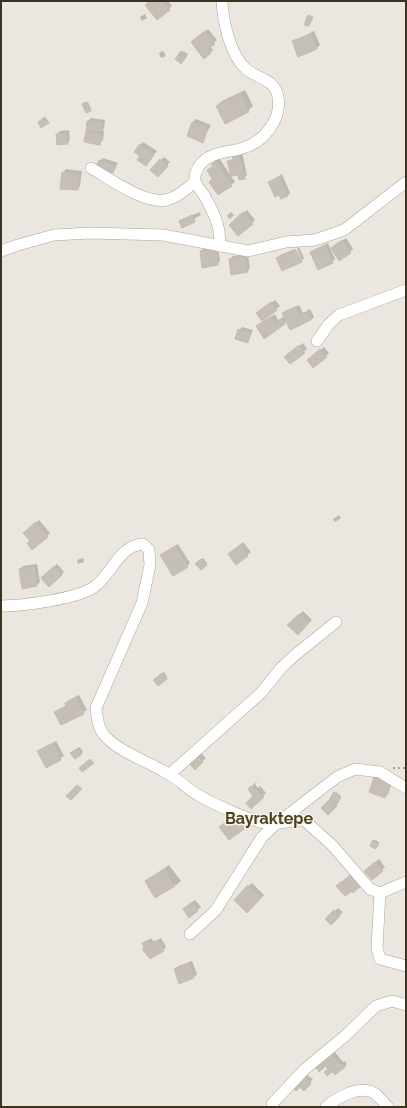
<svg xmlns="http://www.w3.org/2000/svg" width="407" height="1108" viewBox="0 0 407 1108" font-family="Raleway,sans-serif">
  <rect width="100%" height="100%" fill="#ebe6df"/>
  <!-- shadow -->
  <g fill="#0003">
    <path d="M 150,1 L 168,1 L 172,6 L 169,9 Z"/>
    <path d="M 145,14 L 147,18 L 142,21 L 140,17 Z"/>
    <path d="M 208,29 L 217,40 L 210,46 L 213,50 L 210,53 L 195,39 Z"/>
    <path d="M 314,31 L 320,45 L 317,48 L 293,42 Z"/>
    <path d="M 163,51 L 166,56 L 161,58 L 159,53 Z"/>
    <path d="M 183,51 L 188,54 L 181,63 L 176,59 Z"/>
    <path d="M 245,90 L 253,106 L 248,111 L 217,106 L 222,101 Z"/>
    <path d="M 88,102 L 91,109 L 90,110 L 84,103 Z"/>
    <path d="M 91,118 L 105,120 L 104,128 L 102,130 L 104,131 L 103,140 L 100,143 L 87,131 L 88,129 L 88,121 Z"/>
    <path d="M 196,119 L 211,125 L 202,141 L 193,122 Z"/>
    <path d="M 69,130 L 70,140 L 67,143 L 57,134 L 60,131 Z"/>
    <path d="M 143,142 L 157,151 L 146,165 L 141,156 L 140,145 Z"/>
    <path d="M 242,152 L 247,175 L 244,178 L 228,162 Z"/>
    <path d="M 164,157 L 170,162 L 161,173 L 161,160 Z"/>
    <path d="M 103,158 L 118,163 L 113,172 L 100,161 Z"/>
    <path d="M 219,158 L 235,182 L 218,194 L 213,179 L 212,164 Z"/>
    <path d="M 66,169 L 82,171 L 80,186 L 77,189 L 63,173 Z"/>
    <path d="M 282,174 L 290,193 L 287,196 L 269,182 Z"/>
    <path d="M 247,210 L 255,220 L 252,223 L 233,222 Z"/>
    <path d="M 200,212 L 201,215 L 195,218 L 194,221 L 181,220 Z"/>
    <path d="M 231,212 L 234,215 L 230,219 L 227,216 Z"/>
    <path d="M 346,238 L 353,249 L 350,252 L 335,246 Z"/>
    <path d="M 328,243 L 335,259 L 332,262 L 311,252 Z"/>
    <path d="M 218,246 L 220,261 L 217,265 L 201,251 L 204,248 Z"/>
    <path d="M 299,247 L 304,258 L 302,261 L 297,248 Z"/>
    <path d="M 295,249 L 300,262 L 277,258 L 280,255 Z"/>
    <path d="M 248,254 L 250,268 L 247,271 L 230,259 L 233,256 Z"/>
    <path d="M 275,300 L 280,306 L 262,320 L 260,311 Z"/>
    <path d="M 299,305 L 303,313 L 310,309 L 314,317 L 311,320 L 287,321 L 264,337 L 257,326 L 260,323 L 275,314 L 278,320 L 285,316 L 284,313 L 287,310 Z"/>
    <path d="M 242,327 L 253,330 L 250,338 L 247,341 L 239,330 Z"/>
    <path d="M 303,343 L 307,349 L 290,363 L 289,354 Z"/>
    <path d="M 324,347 L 329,353 L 326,356 L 311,357 Z"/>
    <path d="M 339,515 L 341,518 L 335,522 L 333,519 Z"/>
    <path d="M 39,520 L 50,533 L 47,536 L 31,540 L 28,530 Z"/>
    <path d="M 243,542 L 251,552 L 236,563 L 229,554 Z"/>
    <path d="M 178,544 L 190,563 L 187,566 L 161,555 Z"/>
    <path d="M 83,558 L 84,562 L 78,564 L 77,560 Z"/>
    <path d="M 203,558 L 207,563 L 201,569 L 197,564 Z"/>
    <path d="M 37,564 L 40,582 L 37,585 L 23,588 L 20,569 L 23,566 Z"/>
    <path d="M 57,564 L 64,572 L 61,575 L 45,575 Z"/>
    <path d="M 303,611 L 312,620 L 298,634 L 289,625 Z"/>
    <path d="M 164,672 L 167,677 L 166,679 L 155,679 Z"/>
    <path d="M 79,695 L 87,710 L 62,724 L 56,712 L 67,705 L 66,703 L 69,700 Z"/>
    <path d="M 56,741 L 64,756 L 47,767 L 39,751 Z"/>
    <path d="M 80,747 L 83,752 L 75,758 L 73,752 Z"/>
    <path d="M 199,751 L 206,758 L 195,768 Z"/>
    <path d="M 378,774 L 393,780 L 388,794 L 385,797 L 370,792 L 375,777 Z"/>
    <path d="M 261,777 L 255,784 L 258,788 L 260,786 L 266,793 L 251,807 L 255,796 L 249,789 Z"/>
    <path d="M 336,792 L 341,796 L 338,801 L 339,802 L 328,813 L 322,808 Z"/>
    <path d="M 375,840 L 379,842 L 377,847 L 374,841 Z"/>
    <path d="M 379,859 L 385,867 L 382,870 L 368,868 Z"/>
    <path d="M 169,865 L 181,881 L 176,885 L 146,882 Z"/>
    <path d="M 354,873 L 362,883 L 345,895 L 338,886 Z"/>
    <path d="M 252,883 L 264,895 L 247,911 L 235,900 Z"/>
    <path d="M 195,900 L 201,907 L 190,916 L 187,906 Z"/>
    <path d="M 338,908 L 343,912 L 331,923 L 326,919 Z"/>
    <path d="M 151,938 L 154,942 L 161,938 L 166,947 L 163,950 L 145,947 L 143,944 Z"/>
    <path d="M 192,961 L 197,974 L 194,977 L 175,969 L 178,966 Z"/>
    <path d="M 334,1051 L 343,1062 L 345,1061 L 347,1064 L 344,1067 L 327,1065 L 319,1070 Z"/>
    <path d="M 306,1074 L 313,1079 L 304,1089 L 307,1082 L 296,1090 Z"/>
  </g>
  <!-- building -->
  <g fill="#c5bfb5" stroke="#c4bdb2">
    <path d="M 150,1 L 163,1 L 170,10 L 157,20 L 145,5 Z"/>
    <path d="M 308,15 L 313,17 L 309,26 L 304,25 Z"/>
    <path d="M 205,31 L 215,44 L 208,49 L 211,53 L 204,59 L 191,42 Z"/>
    <path d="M 311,34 L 317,49 L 298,57 L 292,41 Z"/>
    <path d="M 181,51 L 187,56 L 181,64 L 175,59 Z"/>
    <path d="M 240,94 L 249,112 L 225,124 L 216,106 Z"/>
    <path d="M 87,102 L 91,111 L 86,113 L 82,104 Z"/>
    <path d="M 45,117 L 49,123 L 41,128 L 38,122 Z"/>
    <path d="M 87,121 L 103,123 L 102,132 L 86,130 Z"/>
    <path d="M 192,122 L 208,128 L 203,143 L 187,136 Z"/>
    <path d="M 86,131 L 102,134 L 100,145 L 84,142 Z"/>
    <path d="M 67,133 L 68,144 L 57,145 L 56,134 Z"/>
    <path d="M 140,144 L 154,155 L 146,166 L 137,160 L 140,156 L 134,152 Z"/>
    <path d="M 239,154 L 245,179 L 239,180 L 238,175 L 231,176 L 227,161 L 234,160 L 232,156 Z"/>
    <path d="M 160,159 L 168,166 L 158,177 L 150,170 Z"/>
    <path d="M 99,160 L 116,166 L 113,173 L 96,167 Z"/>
    <path d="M 216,161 L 232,186 L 218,195 L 209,182 L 212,179 L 207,170 L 213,166 L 211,164 Z"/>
    <path d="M 62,172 L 79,174 L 78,190 L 60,189 Z"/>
    <path d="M 279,177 L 288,196 L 281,199 L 279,195 L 275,197 L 268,182 Z"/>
    <path d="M 243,212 L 253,224 L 238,236 L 229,225 Z"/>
    <path d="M 192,215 L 195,222 L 182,228 L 179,221 Z"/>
    <path d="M 342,240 L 351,253 L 339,261 L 331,248 Z"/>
    <path d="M 325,245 L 333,263 L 318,270 L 310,252 Z"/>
    <path d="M 215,249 L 218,265 L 202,268 L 200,251 Z"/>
    <path d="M 296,250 L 302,262 L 282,271 L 276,258 Z"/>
    <path d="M 245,256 L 248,272 L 231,275 L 229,259 Z"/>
    <path d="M 271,302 L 277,310 L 262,321 L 256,313 Z"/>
    <path d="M 296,307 L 299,315 L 307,312 L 311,320 L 290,330 L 282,313 Z"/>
    <path d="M 271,317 L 275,323 L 282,319 L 285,324 L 264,339 L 256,326 Z"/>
    <path d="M 238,329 L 250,333 L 248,343 L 235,339 Z"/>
    <path d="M 299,345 L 305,353 L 290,364 L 284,357 Z"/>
    <path d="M 320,349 L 327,357 L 313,368 L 307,360 Z"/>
    <path d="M 36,522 L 48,537 L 32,550 L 27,543 L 30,541 L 23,533 Z"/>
    <path d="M 240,545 L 248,556 L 236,565 L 228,554 Z"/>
    <path d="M 175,546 L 188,567 L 173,576 L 160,555 Z"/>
    <path d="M 201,559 L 207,565 L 201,570 L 195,564 Z"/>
    <path d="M 34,566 L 37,586 L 22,589 L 19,569 Z"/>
    <path d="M 54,566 L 62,575 L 49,587 L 41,578 Z"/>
    <path d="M 299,614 L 309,623 L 298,635 L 287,625 Z"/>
    <path d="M 162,673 L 167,679 L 158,686 L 153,680 Z"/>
    <path d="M 76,697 L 84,714 L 61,725 L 54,712 L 66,706 L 65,703 Z"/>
    <path d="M 53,743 L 61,760 L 46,768 L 37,751 Z"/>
    <path d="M 78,748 L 82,754 L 75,759 L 70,753 Z"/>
    <path d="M 195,753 L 203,762 L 195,770 L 187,761 Z"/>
    <path d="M 90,759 L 94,763 L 82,772 L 79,768 Z"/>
    <path d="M 374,777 L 391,783 L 385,798 L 369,792 Z"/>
    <path d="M 77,785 L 82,789 L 71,800 L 66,796 Z"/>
    <path d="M 251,786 L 255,790 L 256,789 L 264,797 L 251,809 L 246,803 L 253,796 L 248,789 Z"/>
    <path d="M 334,792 L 341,798 L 337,803 L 330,798 Z"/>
    <path d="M 330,799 L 337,806 L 328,815 L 321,808 Z"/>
    <path d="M 235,815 L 242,823 L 244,821 L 248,826 L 229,840 L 219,827 Z"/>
    <path d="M 373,840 L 379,844 L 375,849 L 370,846 Z"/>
    <path d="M 375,862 L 383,871 L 372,880 L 364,871 Z"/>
    <path d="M 164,869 L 175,886 L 155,898 L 145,881 Z"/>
    <path d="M 350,875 L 360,887 L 353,893 L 343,881 Z"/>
    <path d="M 342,881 L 351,892 L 345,896 L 336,886 Z"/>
    <path d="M 248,885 L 261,898 L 247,913 L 234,900 Z"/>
    <path d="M 192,902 L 198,911 L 189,918 L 183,909 Z"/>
    <path d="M 334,910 L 340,916 L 331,925 L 325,919 Z"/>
    <path d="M 148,940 L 150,944 L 158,940 L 164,951 L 150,959 L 142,949 L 144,948 L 142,943 Z"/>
    <path d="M 189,963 L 194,978 L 179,984 L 174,969 Z"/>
    <path d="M 331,1053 L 339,1064 L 341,1063 L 345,1067 L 335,1075 L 332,1072 L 327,1076 L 324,1072 L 328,1069 L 326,1066 L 319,1072 L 314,1065 Z"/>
    <path d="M 305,1076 L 311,1083 L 310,1085 L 304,1091 L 301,1088 L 303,1085 L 296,1091 L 290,1085 Z"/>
  </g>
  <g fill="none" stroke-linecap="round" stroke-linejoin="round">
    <defs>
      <g id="minor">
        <path d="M 91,168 C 110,179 144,204 166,200 C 177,198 187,188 195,182"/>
        <path d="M 219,246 C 222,228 213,211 204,195 C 201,191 196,185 195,180 C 194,174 197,170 199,166 C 210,151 228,153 243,148 C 264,142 282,119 278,97 C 275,79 258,79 246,69 C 230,55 223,21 222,1"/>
        <path d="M 1,251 L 18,245 L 54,235 L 90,233 L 163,235 L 248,251 L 286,242 L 315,240 L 344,230 L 406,182"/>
        <path d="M 317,341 L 329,324 L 339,315 L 406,290"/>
        <path d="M 1,606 C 22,606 77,599 94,587 C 112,575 118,546 143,544 L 149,550 L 150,565 L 142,603 L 96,708 C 97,718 98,728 105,736 C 119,752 147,761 165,772 C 177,778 186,788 198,795 C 211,803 251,821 265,823 C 278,825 291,820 304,820 L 332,845 L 370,889 L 380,893 L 406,882"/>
        <path d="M 170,774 L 261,693 L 282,667 L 295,655 L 336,622"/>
        <path d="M 380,893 L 377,948 L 380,959 L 406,966"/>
        <path d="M 190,934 L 216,910 L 262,837 L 276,824 L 337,777 L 355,769 L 380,772 L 406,788"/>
        <path d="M 272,1104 L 305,1069 L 345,1036 L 376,1006 L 392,1001 L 406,1005"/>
        <path d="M 326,1107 C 338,1097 359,1085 374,1093 C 379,1096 384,1103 388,1107"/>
      </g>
    </defs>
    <!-- minor casing -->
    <use href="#minor" stroke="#aca69a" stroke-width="12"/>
    <!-- path -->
    <path stroke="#afa17f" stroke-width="2" stroke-dasharray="2 3" stroke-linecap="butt" d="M 393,768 L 406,768"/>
    <!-- minor -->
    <use href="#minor" stroke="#fff" stroke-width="11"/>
  </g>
  <g text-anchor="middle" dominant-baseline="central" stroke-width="3" stroke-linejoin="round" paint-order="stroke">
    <!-- quarter labels -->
    <g font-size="16" font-weight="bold" fill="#4d421c" stroke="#f7f4f0">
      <text x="269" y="818">Bayraktepe</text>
    </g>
  </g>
  <!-- border -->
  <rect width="407" height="1108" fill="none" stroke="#3b3420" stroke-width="4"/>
</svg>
